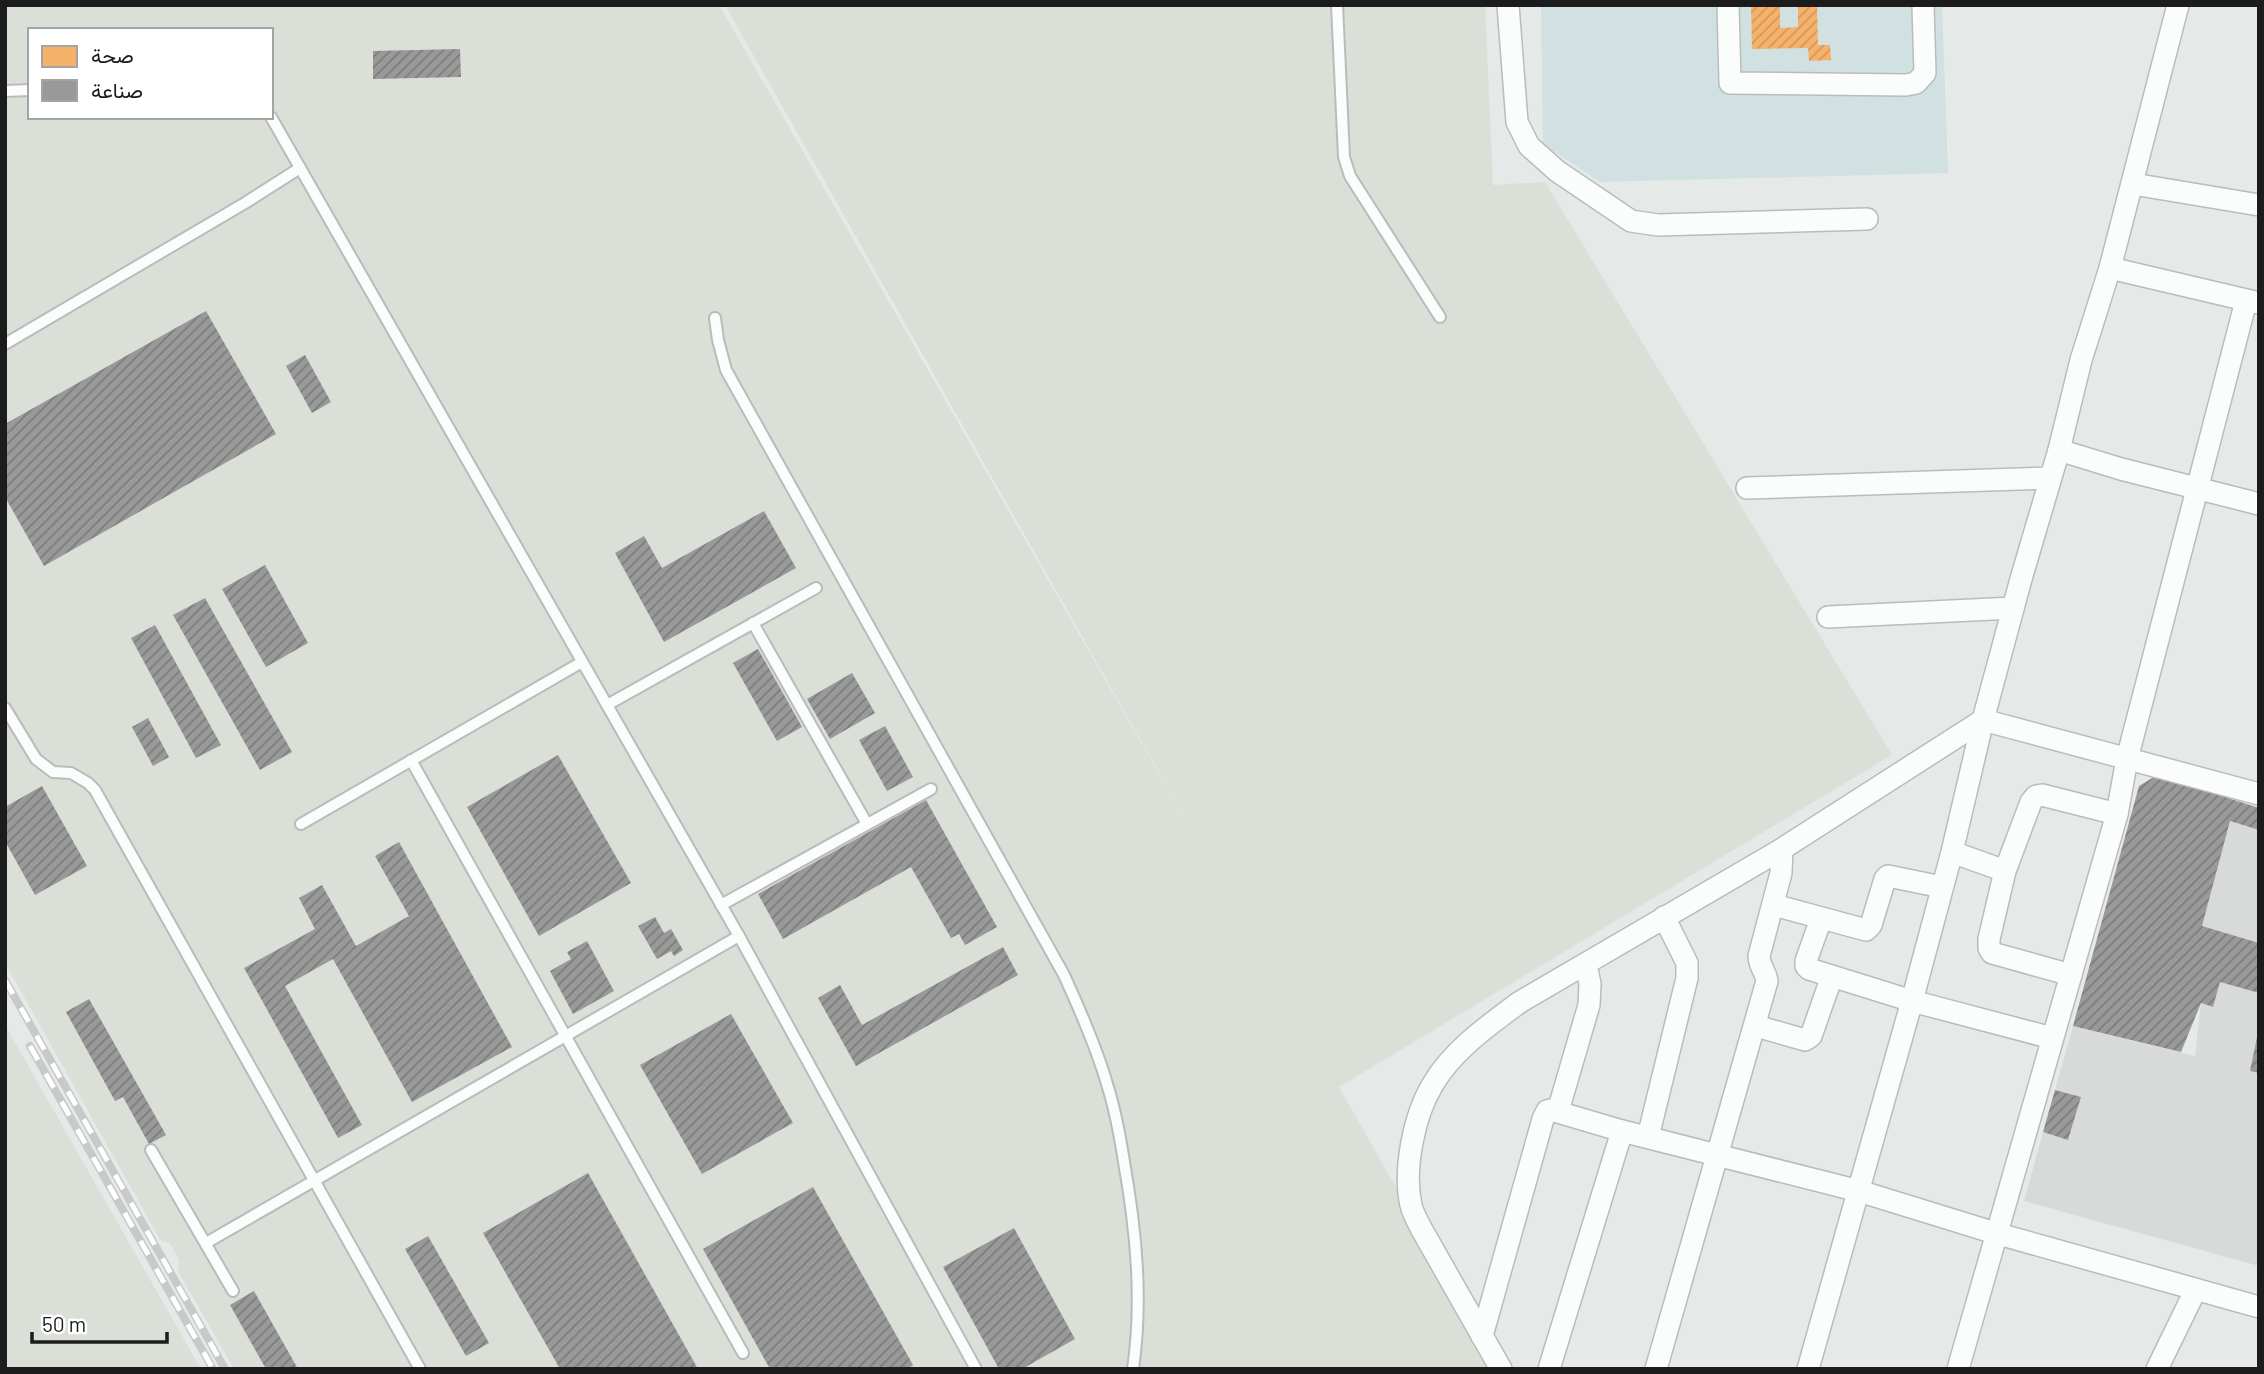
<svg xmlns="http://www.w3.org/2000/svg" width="2264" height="1374" viewBox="0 0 2264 1374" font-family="Barlow,Vazirmatn,sans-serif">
  <defs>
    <pattern id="health-hatch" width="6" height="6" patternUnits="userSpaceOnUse" patternTransform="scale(1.75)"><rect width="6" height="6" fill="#f6b26b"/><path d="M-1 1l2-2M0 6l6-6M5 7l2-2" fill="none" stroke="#d2985c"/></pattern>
    <pattern id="industry-hatch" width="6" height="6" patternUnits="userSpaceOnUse" patternTransform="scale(1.75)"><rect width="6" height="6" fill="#999"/><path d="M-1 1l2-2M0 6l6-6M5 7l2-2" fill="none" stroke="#7c7c7c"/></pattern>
  </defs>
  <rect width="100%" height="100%" fill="#e5eae9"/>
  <!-- industrial -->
  <g fill="#dadfd7" fill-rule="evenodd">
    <path d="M 5,5 L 719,5 L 1213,868 L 725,5 L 1485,5 L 1493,185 L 1545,182 L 1892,755 L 1339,1087 L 1499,1369 L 234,1369 L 178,1271 L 179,1260 L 170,1243 L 161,1241 L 5,963 ZM 30,30 L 271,30 L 271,117 L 30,117 Z"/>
    <path d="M 5,1025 L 201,1369 L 5,1369 Z"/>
  </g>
  <!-- education -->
  <path fill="#d1e0e1" d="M 1541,5 L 1942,5 L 1948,173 L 1600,182 L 1543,144 Z"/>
  <!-- parking -->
  <g fill="#d8dada">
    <path d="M 2230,821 L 2259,830 L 2259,943 L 2202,926 Z"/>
    <path d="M 2220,982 L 2259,993 L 2259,1026 L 2250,1071 L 2259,1073 L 2259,1266 L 2024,1201 L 2043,1132 L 2068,1140 L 2081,1098 L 2055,1090 L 2073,1026 L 2195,1056 L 2201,1003 L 2213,1007 Z"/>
  </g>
  <!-- health -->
  <path fill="url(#health-hatch)" d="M 1751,5 L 1780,5 L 1780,28 L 1798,27 L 1798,5 L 1817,5 L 1818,45 L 1830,45 L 1831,60 L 1809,61 L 1808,48 L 1752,49 Z"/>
  <!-- industry -->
  <g fill="url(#industry-hatch)">
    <path d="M 460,49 L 461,77 L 373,79 L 373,51 Z"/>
    <path d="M 206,311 L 276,434 L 44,566 L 5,497 L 5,424 Z"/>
    <path d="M 305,355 L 331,402 L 312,413 L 286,366 Z"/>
    <path d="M 764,511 L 796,568 L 664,642 L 615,553 L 644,536 L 662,568 Z"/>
    <path d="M 265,565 L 308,643 L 266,667 L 222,589 Z"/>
    <path d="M 205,598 L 292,752 L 260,770 L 173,615 Z"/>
    <path d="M 155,625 L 221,745 L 196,758 L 131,638 Z"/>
    <path d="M 758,649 L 802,727 L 777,741 L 733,663 Z"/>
    <path d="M 852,673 L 875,713 L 830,739 L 807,699 Z"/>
    <path d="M 148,718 L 169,757 L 153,766 L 132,727 Z"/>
    <path d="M 885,726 L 913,777 L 887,791 L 859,740 Z"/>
    <path d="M 558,755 L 631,883 L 539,936 L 467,807 Z"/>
    <path d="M 2157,775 L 2259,808 L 2259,830 L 2230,821 L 2202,926 L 2259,943 L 2259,993 L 2220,982 L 2213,1007 L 2201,1003 L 2181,1052 L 2073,1026 L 2139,786 Z"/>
    <path d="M 42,786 L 87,866 L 35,895 L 5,841 L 5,807 Z"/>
    <path d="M 926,800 L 997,927 L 965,945 L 959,934 L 951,938 L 911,867 L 783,939 L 758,894 Z"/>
    <path d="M 399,842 L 512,1047 L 412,1102 L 333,959 L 285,986 L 362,1125 L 338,1138 L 244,968 L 315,929 L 299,898 L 322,885 L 356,946 L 409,916 L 375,856 Z"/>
    <path d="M 655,917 L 664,933 L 671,929 L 683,950 L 674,956 L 671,951 L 657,959 L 638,926 Z"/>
    <path d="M 587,941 L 614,991 L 573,1014 L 550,971 L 571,959 L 567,952 Z"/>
    <path d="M 1003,947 L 1018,975 L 856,1066 L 818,998 L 840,985 L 862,1025 Z"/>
    <path d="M 89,999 L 166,1135 L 149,1144 L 123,1097 L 115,1101 L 66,1012 Z"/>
    <path d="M 731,1014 L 793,1123 L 702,1174 L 640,1065 Z"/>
    <path d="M 2258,1032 L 2259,1033 L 2259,1073 L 2250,1071 Z"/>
    <path d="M 2055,1090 L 2081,1097 L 2068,1140 L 2043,1132 Z"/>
    <path d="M 588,1173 L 698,1369 L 560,1369 L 483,1233 Z"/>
    <path d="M 813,1187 L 913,1365 L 907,1369 L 770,1369 L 703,1249 Z"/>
    <path d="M 1014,1228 L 1075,1339 L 1022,1369 L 999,1369 L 943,1267 Z"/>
    <path d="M 428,1236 L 489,1343 L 466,1356 L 405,1249 Z"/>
    <path d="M 254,1291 L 298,1369 L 266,1369 L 230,1305 Z"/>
  </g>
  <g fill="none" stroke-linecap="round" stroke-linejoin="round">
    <defs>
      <g id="service">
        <path d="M 1337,5 L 1344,157 L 1350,176 L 1440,317"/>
        <path d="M 5,91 L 30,90"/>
        <path d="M 271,117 L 739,936 L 976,1369"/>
        <path d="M 715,318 L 718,340 L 726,370 L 1064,975 C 1080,1010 1096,1046 1107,1084 C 1115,1109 1120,1136 1124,1162 C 1136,1230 1143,1300 1133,1369"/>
        <path d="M 5,344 L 245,203 L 300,168"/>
        <path d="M 753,623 L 867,824"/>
        <path d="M 607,705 L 816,588"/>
        <path d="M 5,708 L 36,759 L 53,772 L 71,773 L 88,783 L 95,790 L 420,1369"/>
        <path d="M 411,760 L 743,1353"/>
        <path d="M 301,824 L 582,662"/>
        <path d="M 721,905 L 931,789"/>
        <path d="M 151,1150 L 233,1291"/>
        <path d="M 206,1243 L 739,936"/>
      </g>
      <g id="minor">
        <path d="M 1508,5 L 1517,122 L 1529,146 L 1557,171 L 1631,221 L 1658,225 L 1867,219"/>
        <path d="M 1728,5 L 1730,83 L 1906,85 L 1916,83 L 1925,73 L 1923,5"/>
        <path d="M 2133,184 L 2259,205"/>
        <path d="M 2110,268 L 2259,303"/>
        <path d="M 2059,450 L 2121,469 L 2259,504"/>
        <path d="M 1747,488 L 2050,478"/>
        <path d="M 1828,617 L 2013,608"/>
        <path d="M 1952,852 L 2005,871"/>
        <path d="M 1774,905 L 1866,930 L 1871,925 L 1885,879 L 1888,876 L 1942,887"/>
        <path d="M 1821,919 L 1806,961 L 1806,966 L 1809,969 L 1912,1001 L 2052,1038"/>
        <path d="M 2071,975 L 1992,953 L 1989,948 L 1989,939 L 2005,871 L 2031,802 L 2036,796 L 2042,795 L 2117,814"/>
        <path d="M 1756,1026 L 1805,1040 L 1811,1036 L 1832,976"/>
        <path d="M 1558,1111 L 1589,1005 L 1590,984 L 1586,965"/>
        <path d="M 1648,1137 L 1687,978 L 1687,963 L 1664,917"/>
        <path d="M 1482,1336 L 1543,1119 L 1547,1111 L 1551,1110 L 1622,1131 L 1859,1191 L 1995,1233 L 2259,1307"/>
        <path d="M 1501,1369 L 1422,1230 C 1418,1222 1413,1214 1411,1205 C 1403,1170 1414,1115 1433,1084 C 1453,1050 1489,1025 1520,1002 L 1782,849 L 1983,720 L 2259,794"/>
        <path d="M 1549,1369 L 1622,1131"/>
        <path d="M 1656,1369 L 1767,981 C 1766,972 1759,966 1759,956 L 1781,873 L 1782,849"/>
        <path d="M 1808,1369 L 1912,1001 L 1952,852 L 1983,720 L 2021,579 L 2059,450 L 2081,360 L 2110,268 L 2178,5"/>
        <path d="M 1958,1369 L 2117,814 L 2127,759 L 2246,301"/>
        <path d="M 2157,1369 L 2195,1291"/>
      </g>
    </defs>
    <!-- service casing -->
    <use href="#service" stroke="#babcbb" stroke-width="14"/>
    <!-- minor casing -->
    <use href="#minor" stroke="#babcbb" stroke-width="24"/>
    <!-- service -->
    <use href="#service" stroke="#fbfcfc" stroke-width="10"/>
    <!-- minor -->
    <use href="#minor" stroke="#fbfcfc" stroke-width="21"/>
    <defs>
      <g id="rail">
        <path d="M 5,980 L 225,1369"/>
        <path d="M 30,1046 L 213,1369"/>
      </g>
    </defs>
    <!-- rail casing -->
    <use href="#rail" stroke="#c8c9c9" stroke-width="8"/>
    <!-- rail -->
    <use href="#rail" stroke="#fff" stroke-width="5" stroke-dasharray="16" stroke-linecap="butt"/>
  </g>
  <!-- border -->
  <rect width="2264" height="1374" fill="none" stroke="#1c1c1c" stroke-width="14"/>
  <!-- legend -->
  <rect x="28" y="28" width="245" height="91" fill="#ffffff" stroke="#a4a4a4" stroke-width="2"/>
  <rect x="42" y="46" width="35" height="21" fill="#f6b26b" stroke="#a4a4a4" stroke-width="2"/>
  <text x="91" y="63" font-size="21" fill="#1c1c1c">صحة</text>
  <rect x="42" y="80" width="35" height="21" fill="#999999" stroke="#a4a4a4" stroke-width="2"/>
  <text x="91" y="98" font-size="21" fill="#1c1c1c">صناعة</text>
  <!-- scale -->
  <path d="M32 1332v10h135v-10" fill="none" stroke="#1c1c1c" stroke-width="3.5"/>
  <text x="42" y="1332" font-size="21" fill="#1c1c1c" stroke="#ffffff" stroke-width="5" paint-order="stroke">50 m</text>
</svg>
